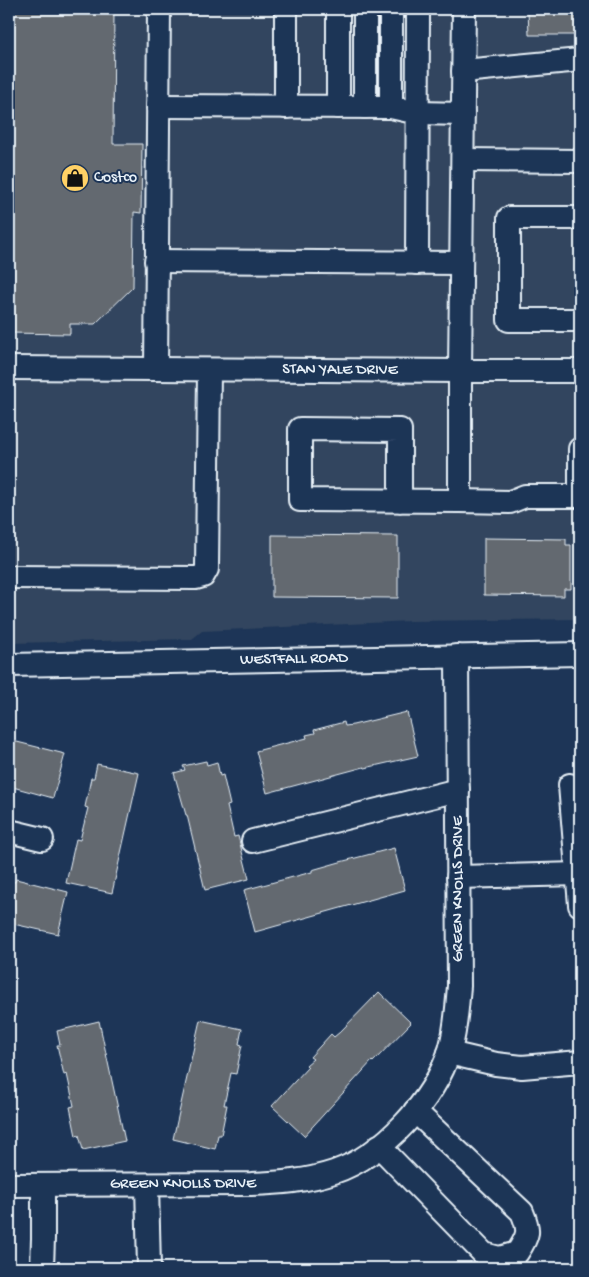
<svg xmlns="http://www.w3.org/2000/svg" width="589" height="1277" viewBox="0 0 589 1277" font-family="'Gochi Hand',sans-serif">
  <rect width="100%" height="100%" fill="#1d3557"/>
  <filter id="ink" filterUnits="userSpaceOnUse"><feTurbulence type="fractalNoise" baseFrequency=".02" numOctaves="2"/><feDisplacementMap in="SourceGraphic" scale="10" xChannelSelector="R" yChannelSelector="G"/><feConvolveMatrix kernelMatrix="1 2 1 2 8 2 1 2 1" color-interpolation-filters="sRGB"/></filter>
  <g filter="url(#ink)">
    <!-- built -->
    <path fill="#32455e" d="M 9,9 L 580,9 L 580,619 L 411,621 L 202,631 L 192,639 L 9,643 Z"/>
    <!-- building -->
    <g fill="#64696f" stroke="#e8f1f8">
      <path d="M 9,9 L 114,9 L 113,144 L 142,144 L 141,213 L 134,212 L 133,287 L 95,324 L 70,324 L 70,334 L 9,333 Z"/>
      <path d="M 528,9 L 580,9 L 580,35 L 529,35 Z"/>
      <path d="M 272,535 L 398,536 L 398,598 L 272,597 Z"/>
      <path d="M 484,538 L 566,539 L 566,545 L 571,545 L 571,589 L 564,589 L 564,596 L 484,595 Z"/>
      <path d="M 407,712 L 418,756 L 365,768 L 364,767 L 267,793 L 256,751 L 307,738 L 306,735 L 315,733 L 314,730 L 344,722 L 345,726 L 353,725 Z"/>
      <path d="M 9,740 L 65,754 L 53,798 L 9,786 Z"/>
      <path d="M 206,761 L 207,765 L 217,762 L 220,776 L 223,775 L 230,805 L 227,806 L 234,837 L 238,836 L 249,879 L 205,890 L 187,815 L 186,815 L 174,773 L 185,770 L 183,766 Z"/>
      <path d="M 97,764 L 139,773 L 112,893 L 66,883 L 76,839 L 80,840 L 88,808 L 85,807 L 91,778 L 94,778 Z"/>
      <path d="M 394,848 L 405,890 L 255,932 L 244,890 L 312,872 L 312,870 L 340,862 Z"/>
      <path d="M 16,879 L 68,892 L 58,934 L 9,923 L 9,881 L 15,882 Z"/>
      <path d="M 379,992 L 411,1023 L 373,1062 L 372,1061 L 304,1136 L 272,1106 L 308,1067 L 306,1065 L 313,1059 L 310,1057 L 331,1034 L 334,1037 L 340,1032 Z"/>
      <path d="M 200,1020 L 242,1029 L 239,1044 L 242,1045 L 236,1074 L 231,1073 L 224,1105 L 227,1105 L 221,1135 L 218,1135 L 215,1149 L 173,1139 Z"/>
      <path d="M 99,1021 L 125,1141 L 83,1150 L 79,1135 L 76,1136 L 70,1107 L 74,1106 L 67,1074 L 64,1075 L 57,1045 L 60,1045 L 57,1031 Z"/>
    </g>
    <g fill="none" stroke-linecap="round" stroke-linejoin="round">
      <defs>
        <g id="minor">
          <path d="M 286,9 L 286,107"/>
          <path d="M 391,15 L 391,107"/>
          <path d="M 463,71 L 580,60"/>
          <path d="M 158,106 L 391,107 L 418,113 L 463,114"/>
          <path d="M 338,107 L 338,15"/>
          <path d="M 365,107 L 365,15"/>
          <path d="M 463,160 L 580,161"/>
          <path d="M 580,218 L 509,218 L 509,320 L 580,320"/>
          <path d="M 156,261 L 461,263"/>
          <path d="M 417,263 L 418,15"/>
          <path id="s1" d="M 9,368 L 460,371 L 464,9"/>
          <path d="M 156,369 L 159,9"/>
          <path d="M 400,501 L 400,430 L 300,429 L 300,500 L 460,501 L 460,371 L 580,371"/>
          <path d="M 460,501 L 510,502 L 525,496 L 580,496 L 580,449"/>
          <path d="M 9,577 L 196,578 L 203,576 L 207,569 L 209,370"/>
          <path id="s2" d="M 9,665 L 580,654"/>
          <path d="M 570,785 L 580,905"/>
          <path d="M 9,831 L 42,839"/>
          <path d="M 253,841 L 458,790"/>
          <path d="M 458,877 L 578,874"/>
          <path d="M 449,1053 L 496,1064 L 522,1067 L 580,1062"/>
          <path d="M 379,1146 L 484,1254 L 499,1258 L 517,1253 C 529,1235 530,1231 522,1212 L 415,1111"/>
          <path id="s3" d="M 9,1185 L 251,1184 C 280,1183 307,1181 334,1172 C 384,1155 434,1100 450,1050 C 456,1030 457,1008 459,986 L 457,656"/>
          <path d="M 147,1185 L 149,1268"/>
          <path d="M 42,1268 L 43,1238 L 43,1185"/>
        </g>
      </defs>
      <!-- minor casing -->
      <use href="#minor" stroke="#e8f1f8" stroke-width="26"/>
      <!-- minor -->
      <use href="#minor" stroke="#1d3557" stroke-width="22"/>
    </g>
  </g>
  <!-- icons -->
  <defs>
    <symbol id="shop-disc" viewBox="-11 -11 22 22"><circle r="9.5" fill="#ffd166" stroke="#1d3557"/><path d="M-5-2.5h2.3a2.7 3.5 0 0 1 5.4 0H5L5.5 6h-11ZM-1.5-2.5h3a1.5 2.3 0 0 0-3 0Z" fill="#111"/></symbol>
  </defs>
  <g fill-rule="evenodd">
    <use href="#shop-disc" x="59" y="162" width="32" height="32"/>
  </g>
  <g text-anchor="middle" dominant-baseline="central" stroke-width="4" stroke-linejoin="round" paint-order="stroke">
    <!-- poi labels -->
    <g font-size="16" fill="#e8f1f8" stroke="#1d3557" text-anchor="start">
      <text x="94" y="178">Costco</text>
    </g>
    <!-- street labels -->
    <g font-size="16" fill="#e8f1f8" stroke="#1d3557">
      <text stroke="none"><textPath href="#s1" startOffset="331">STAN YALE DRIVE</textPath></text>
      <text stroke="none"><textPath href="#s2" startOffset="285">WESTFALL ROAD</textPath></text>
      <text transform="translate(459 889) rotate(-90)">GREEN KNOLLS DRIVE</text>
      <text stroke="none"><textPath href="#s3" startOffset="174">GREEN KNOLLS DRIVE</textPath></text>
    </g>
  </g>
  <!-- margin -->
  <rect width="589" height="1277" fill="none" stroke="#1d3557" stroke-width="30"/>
  <rect x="15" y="15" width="559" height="1247" fill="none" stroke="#e8f1f8" stroke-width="2" filter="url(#ink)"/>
</svg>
